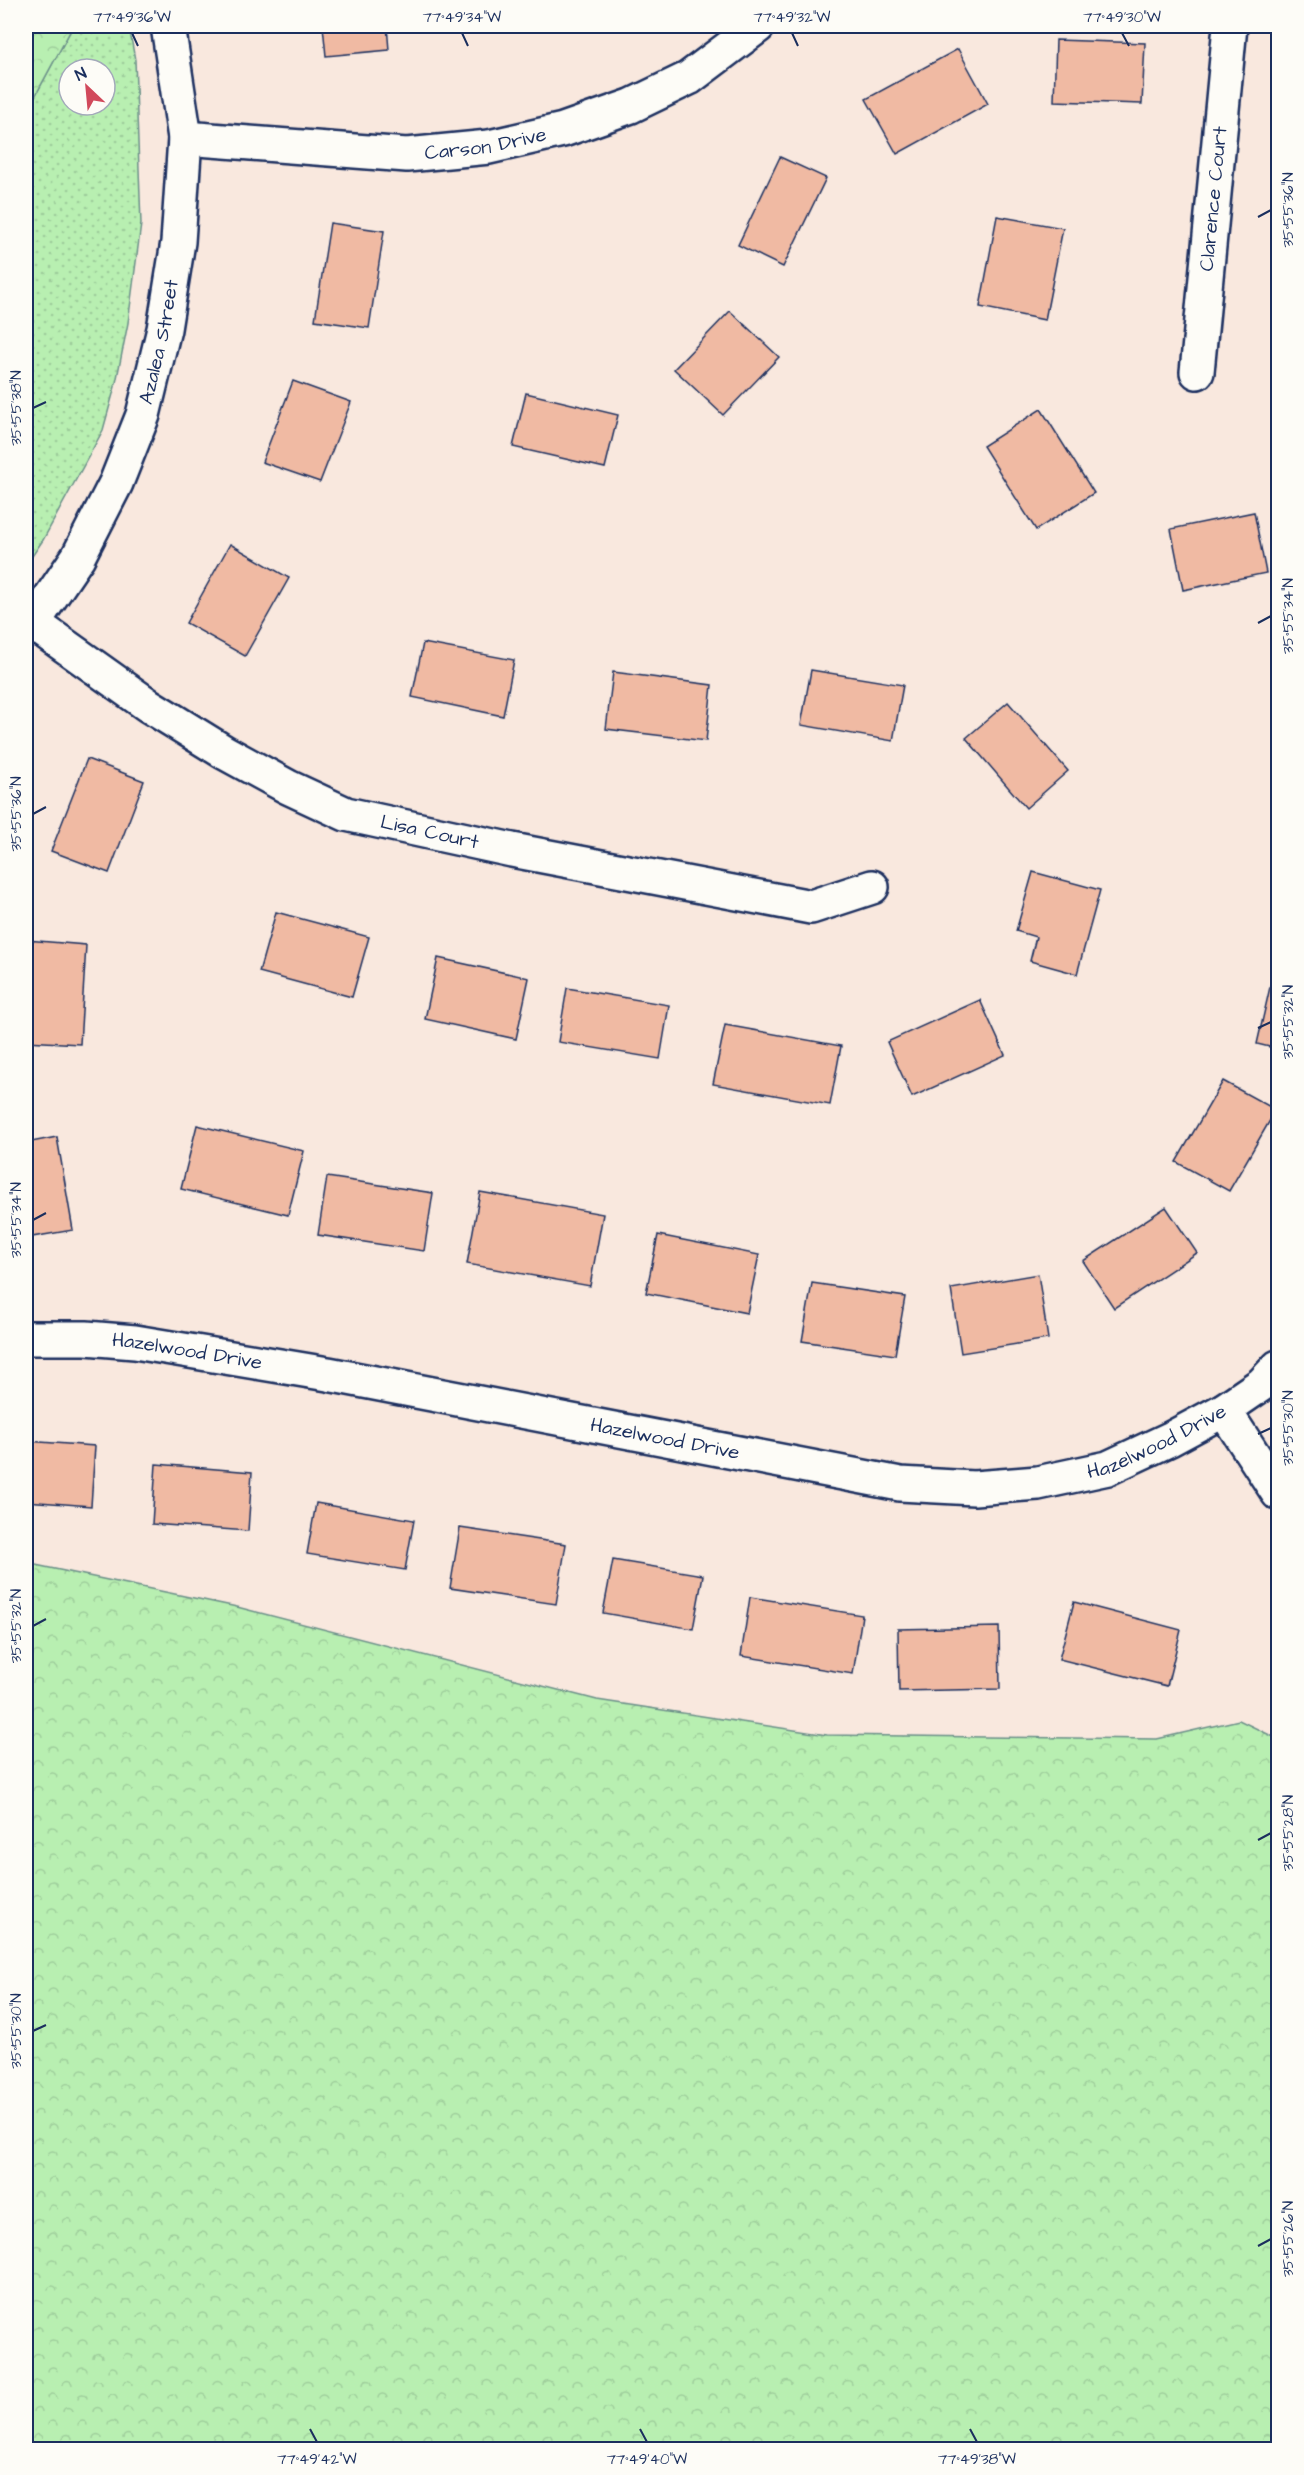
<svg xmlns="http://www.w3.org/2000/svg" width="1304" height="2475" viewBox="0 0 1304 2475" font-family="'Architects Daughter',sans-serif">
  <defs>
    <pattern id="grass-dots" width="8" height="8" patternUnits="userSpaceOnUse" patternTransform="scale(1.5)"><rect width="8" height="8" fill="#b8efb1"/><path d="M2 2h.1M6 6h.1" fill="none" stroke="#9ecd9b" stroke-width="1.8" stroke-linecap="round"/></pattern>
    <pattern id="forest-crowns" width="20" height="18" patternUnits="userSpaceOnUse" patternTransform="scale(1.5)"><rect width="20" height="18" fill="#b8efb1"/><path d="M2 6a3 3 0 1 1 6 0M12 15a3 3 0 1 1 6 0" fill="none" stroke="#9ecd9b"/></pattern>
  </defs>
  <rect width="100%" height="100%" fill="#f9e8de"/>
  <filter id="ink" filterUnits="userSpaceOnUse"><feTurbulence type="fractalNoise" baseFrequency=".0167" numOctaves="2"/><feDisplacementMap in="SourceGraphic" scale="12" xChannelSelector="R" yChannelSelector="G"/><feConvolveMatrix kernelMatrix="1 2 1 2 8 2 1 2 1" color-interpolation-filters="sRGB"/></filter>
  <g filter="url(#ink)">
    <!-- grass -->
    <path fill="url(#grass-dots)" stroke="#6a8f88" stroke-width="1.5" fill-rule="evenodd" d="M 73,26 L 129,26 L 135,60 L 141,224 L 128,323 L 116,383 L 103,430 L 43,540 L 26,565 L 26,113 ZM 69,69 L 105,69 L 105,105 L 69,105 Z"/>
    <!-- forest -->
    <g fill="url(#forest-crowns)" stroke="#6a8f88" stroke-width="1.5">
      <path d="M 26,26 L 73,26 L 26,113 Z"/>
      <path d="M 26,1563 L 237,1607 L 597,1700 L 827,1735 L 1157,1739 L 1239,1720 L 1278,1739 L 1278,2449 L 26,2449 Z"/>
    </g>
    <!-- building -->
    <g fill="#f0baa3" stroke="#1b2f5e" stroke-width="1.5">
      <path d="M 323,26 L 387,26 L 389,50 L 326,56 Z"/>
      <path d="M 1056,40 L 1145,43 L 1142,104 L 1054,101 Z"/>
      <path d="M 958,49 L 988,104 L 897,154 L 866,99 Z"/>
      <path d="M 780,157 L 826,178 L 783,267 L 738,245 Z"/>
      <path d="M 997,216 L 1063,228 L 1045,320 L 980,307 Z"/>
      <path d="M 330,223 L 384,231 L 369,328 L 315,320 Z"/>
      <path d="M 730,311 L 779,357 L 723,415 L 674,369 Z"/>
      <path d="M 293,381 L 351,402 L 320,482 L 262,462 Z"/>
      <path d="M 526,393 L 618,415 L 605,468 L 513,447 Z"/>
      <path d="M 1041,409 L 1094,493 L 1036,530 L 983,446 Z"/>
      <path d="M 1254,512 L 1266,573 L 1183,590 L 1171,529 Z"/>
      <path d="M 230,544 L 289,578 L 245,656 L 186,623 Z"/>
      <path d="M 423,643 L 514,660 L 503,716 L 412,697 Z"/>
      <path d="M 811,670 L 903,685 L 893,741 L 801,725 Z"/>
      <path d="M 613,672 L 712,685 L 706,741 L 606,729 Z"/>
      <path d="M 1008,702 L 1068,771 L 1026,808 L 966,738 Z"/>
      <path d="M 87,759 L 144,781 L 109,873 L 51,851 Z"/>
      <path d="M 1033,872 L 1100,890 L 1077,974 L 1030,961 L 1036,937 L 1016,931 Z"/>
      <path d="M 276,912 L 369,937 L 352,997 L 259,972 Z"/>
      <path d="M 26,940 L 86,945 L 80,1044 L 26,1041 Z"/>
      <path d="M 1278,952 L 1278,1049 L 1257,1044 Z"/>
      <path d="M 438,958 L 529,978 L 516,1039 L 425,1019 Z"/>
      <path d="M 567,988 L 669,1005 L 660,1059 L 558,1042 Z"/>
      <path d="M 980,1000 L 1005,1055 L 912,1097 L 887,1042 Z"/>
      <path d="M 725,1025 L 841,1046 L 830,1105 L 713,1084 Z"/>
      <path d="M 1223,1081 L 1276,1110 L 1229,1191 L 1176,1162 Z"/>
      <path d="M 197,1125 L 304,1151 L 288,1215 L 181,1189 Z"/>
      <path d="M 57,1137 L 73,1230 L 26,1238 L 26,1143 Z"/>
      <path d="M 327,1177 L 433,1193 L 424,1251 L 318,1235 Z"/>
      <path d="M 480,1192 L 603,1214 L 590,1286 L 467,1264 Z"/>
      <path d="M 1166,1207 L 1197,1253 L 1114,1308 L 1083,1261 Z"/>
      <path d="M 658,1235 L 759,1255 L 747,1313 L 646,1293 Z"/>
      <path d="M 1038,1274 L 1048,1339 L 961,1353 L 951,1289 Z"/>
      <path d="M 812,1283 L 905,1297 L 895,1355 L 802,1341 Z"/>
      <path d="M 26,1441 L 95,1446 L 91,1506 L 26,1501 Z"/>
      <path d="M 156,1464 L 252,1472 L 248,1531 L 152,1524 Z"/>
      <path d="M 316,1503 L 414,1520 L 405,1570 L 307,1554 Z"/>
      <path d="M 460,1528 L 566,1544 L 556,1604 L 450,1588 Z"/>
      <path d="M 613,1560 L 703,1575 L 693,1629 L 603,1613 Z"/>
      <path d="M 750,1597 L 862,1615 L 853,1674 L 741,1656 Z"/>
      <path d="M 1074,1602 L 1181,1630 L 1167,1686 L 1059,1659 Z"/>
      <path d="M 999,1627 L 1000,1689 L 899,1691 L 898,1629 Z"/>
    </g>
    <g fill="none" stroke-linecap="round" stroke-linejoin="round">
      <defs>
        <g id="minor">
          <path id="s1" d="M 185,138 L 407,155 L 489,147 L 563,130 L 631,106 L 689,78 L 758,26"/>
          <path id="s2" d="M 1197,372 L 1230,26"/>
          <path id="s3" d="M 33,623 L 148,705 L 224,752 L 288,787 L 346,814 L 512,850 L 811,907 L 872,887"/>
          <path id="s4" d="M 26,630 L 33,623 L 78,557 L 116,483 L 143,415 L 164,329 L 178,242 L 185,138 L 168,26"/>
          <path id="s5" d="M 26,1338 L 86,1338 L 135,1342 L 328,1374 L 900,1484 L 974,1488 L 1038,1483 L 1108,1468 L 1170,1439 L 1224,1410 L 1262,1384 L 1278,1367"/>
          <path d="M 1224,1410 L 1278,1493"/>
        </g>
      </defs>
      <!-- minor casing -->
      <use href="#minor" stroke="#1b2f5e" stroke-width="38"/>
      <!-- minor -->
      <use href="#minor" stroke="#fdfcf7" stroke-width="33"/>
    </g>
  </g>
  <!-- ticks -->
  <path fill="none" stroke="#1b2f5e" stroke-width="2" d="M 132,33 L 138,46M 462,33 L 468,46M 792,33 L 798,46M 1122,33 L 1129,46M 1258,217 L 1271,210M 33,408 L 46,402M 1258,623 L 1271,616M 33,814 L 46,807M 1258,1028 L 1271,1022M 33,1220 L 46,1213M 1258,1434 L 1271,1428M 33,1626 L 46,1619M 1258,1840 L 1271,1833M 33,2031 L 46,2025M 1258,2246 L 1271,2239M 310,2429 L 317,2442M 640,2429 L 647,2442M 970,2429 L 977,2442"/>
  <g text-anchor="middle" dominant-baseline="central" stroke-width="4.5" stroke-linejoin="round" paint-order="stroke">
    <!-- street labels -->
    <g font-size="20" fill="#1b2f5e" stroke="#fdfcf7">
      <text stroke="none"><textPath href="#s1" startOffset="302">Carson Drive</textPath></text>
      <text stroke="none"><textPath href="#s2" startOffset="174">Clarence Court</textPath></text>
      <text stroke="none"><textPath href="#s4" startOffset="321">Azalea Street</textPath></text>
      <text stroke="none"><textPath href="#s3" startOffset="453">Lisa Court</textPath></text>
      <text stroke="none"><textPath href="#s5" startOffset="162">Hazelwood Drive</textPath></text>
      <text stroke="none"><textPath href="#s5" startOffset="648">Hazelwood Drive</textPath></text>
      <text stroke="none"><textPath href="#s5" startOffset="1152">Hazelwood Drive</textPath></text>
    </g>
  </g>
  <!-- margin -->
  <rect width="1304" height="2475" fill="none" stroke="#fdfcf7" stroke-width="66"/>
  <!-- north arrow -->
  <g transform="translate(87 87) rotate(334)"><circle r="28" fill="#fdfcf7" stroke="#a3aaba" stroke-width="1.5"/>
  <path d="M0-4.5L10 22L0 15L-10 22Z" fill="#d1495b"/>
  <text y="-9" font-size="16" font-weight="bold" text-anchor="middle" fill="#1b2f5e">N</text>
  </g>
  <rect x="33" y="33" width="1238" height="2409" fill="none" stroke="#1b2f5e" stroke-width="2"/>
  <g font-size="15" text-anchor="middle" fill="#1b2f5e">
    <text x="132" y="22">77°49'36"W</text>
    <text x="462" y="22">77°49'34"W</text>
    <text x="792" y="22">77°49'32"W</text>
    <text x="1122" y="22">77°49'30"W</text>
    <text transform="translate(1288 210) rotate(-90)" y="5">35°55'36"N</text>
    <text transform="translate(16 408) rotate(-90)" y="5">35°55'38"N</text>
    <text transform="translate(1288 616) rotate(-90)" y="5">35°55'34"N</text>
    <text transform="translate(16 814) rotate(-90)" y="5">35°55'36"N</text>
    <text transform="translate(1288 1022) rotate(-90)" y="5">35°55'32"N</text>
    <text transform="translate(16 1220) rotate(-90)" y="5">35°55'34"N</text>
    <text transform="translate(1288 1428) rotate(-90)" y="5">35°55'30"N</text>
    <text transform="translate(16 1626) rotate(-90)" y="5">35°55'32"N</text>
    <text transform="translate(1288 1833) rotate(-90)" y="5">35°55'28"N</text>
    <text transform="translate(16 2031) rotate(-90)" y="5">35°55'30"N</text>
    <text transform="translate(1288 2239) rotate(-90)" y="5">35°55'26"N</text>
    <text x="317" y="2464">77°49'42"W</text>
    <text x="647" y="2464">77°49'40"W</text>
    <text x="977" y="2464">77°49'38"W</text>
  </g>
</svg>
